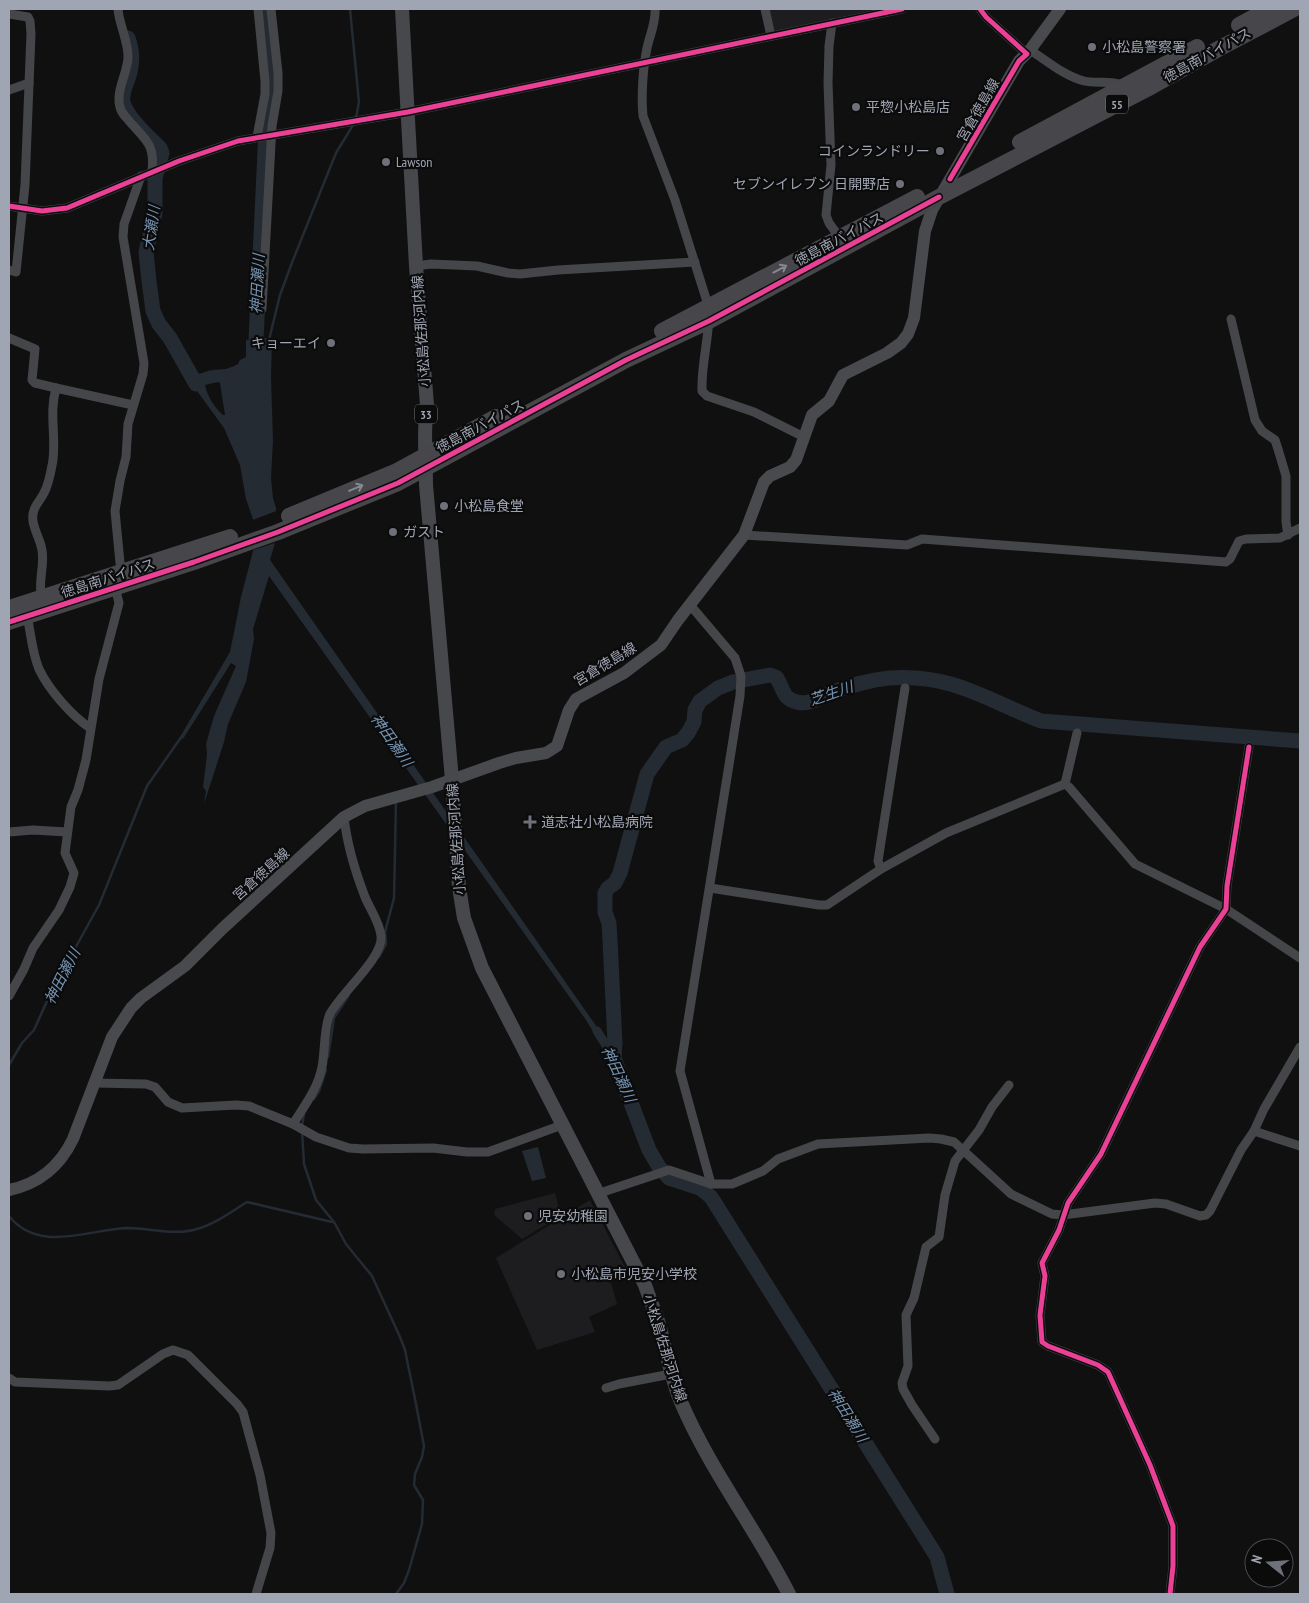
<svg xmlns="http://www.w3.org/2000/svg" width="1309" height="1603" viewBox="0 0 1309 1603" font-family="'PT Sans Narrow','Noto Sans JP',sans-serif">
  <rect width="100%" height="100%" fill="#101011"/>
  <!-- built -->
  <g fill="#1d1d1f">
    <path d="M 767,9 L 877,9 L 775,31 L 771,29 Z"/>
    <path d="M 555,1193 L 561,1216 L 522,1239 L 494,1215 L 495,1209 Z"/>
    <path d="M 590,1200 L 626,1269 L 610,1279 L 617,1304 L 589,1317 L 595,1332 L 537,1350 L 496,1258 Z"/>
  </g>
  <!-- water -->
  <g fill="#242b32" fill-rule="evenodd">
    <path d="M 263,338 L 272,338 L 271,377 L 273,441 L 271,478 L 273,498 L 276,508 L 275,543 L 270,560 L 606,1040 L 600,1043 L 586,1020 L 269,576 L 253,629 L 254,639 L 246,682 L 228,724 L 224,742 L 204,804 L 206,791 L 203,787 L 207,754 L 206,744 L 214,716 L 236,666 L 231,663 L 183,739 L 180,737 L 230,652 L 241,597 L 253,551 L 253,519 L 246,499 L 240,465 L 224,428 L 197,391 L 191,387 L 180,371 L 186,368 C 197,379 203,371 213,370 C 226,369 226,370 238,364 L 240,360 L 246,357 L 246,340 L 259,342 ZM 218,382 L 220,383 L 225,415 L 223,415 C 215,408 207,396 205,385 Z"/>
    <path d="M 538,1147 L 546,1178 L 532,1181 L 522,1151 Z"/>
  </g>
  <!-- pier -->
  <path fill="#101011" d="M 279,510 L 278,542 L 250,551 L 250,521 Z"/>
  <g fill="none" stroke-linecap="round" stroke-linejoin="round">
    <!-- stream -->
    <g stroke="#242b32" stroke-width="2.5">
      <path d="M 350,9 L 359,102 L 356,118"/>
      <path d="M 269,340 L 280,295 L 293,260 L 336,153 L 353,125"/>
      <path d="M 379,957 L 386,944 L 385,932 L 394,898 L 396,801"/>
      <path d="M 328,1057 L 334,1018 L 349,995"/>
      <path d="M 9,1065 L 22,1043 L 34,1030 L 52,990 L 99,905 L 147,786 L 182,736"/>
      <path d="M 314,1099 L 319,1091 L 326,1070"/>
      <path d="M 302,1126 L 304,1114"/>
      <path d="M 302,1131 L 304,1164 L 316,1200 L 334,1222 L 346,1244 L 372,1276 L 400,1337 L 405,1350 L 416,1404 L 424,1446 L 422,1457 L 415,1474 L 414,1485 L 423,1500 L 422,1524 L 409,1570 L 404,1583 L 396,1594"/>
      <path d="M 9,1216 C 39,1254 89,1229 128,1228 C 150,1228 175,1236 197,1229 C 215,1224 231,1212 247,1202 L 332,1222"/>
    </g>
    <!-- canal -->
    <path stroke="#242b32" stroke-width="9" d="M 597,1031 L 614,1058"/>
    <!-- river -->
    <g stroke="#242b32" stroke-width="15">
      <path d="M 128,38 C 132,49 133,60 130,72 C 128,82 121,92 123,102 C 127,118 149,137 160,148 L 162,153 L 155,178 L 155,213 L 146,252 L 149,281 L 153,311 L 159,324 L 170,338 L 196,384"/>
      <path d="M 255,361 L 266,130 L 272,95 L 272,62 L 266,9"/>
      <path d="M 947,1594 L 937,1557 L 711,1197 L 700,1188 L 669,1178 L 659,1167 L 649,1150 L 614,1058 L 615,1043 L 610,940 L 609,923 L 605,912 L 605,893 L 608,888 L 615,883 L 620,873 L 647,774 L 666,747 L 682,740 L 688,733 L 694,722 L 695,710 L 700,701 L 718,688 L 733,682 L 770,675 L 776,677 C 780,682 783,693 787,697 C 792,702 802,704 809,702 C 816,701 823,696 830,693 C 849,686 868,680 889,678 C 951,673 987,700 1041,721 L 1300,741"/>
    </g>
    <!-- street -->
    <g stroke="#454649" stroke-width="9">
      <path d="M 118,9 C 119,25 129,42 128,58 C 127,75 114,93 121,110 C 123,115 127,118 130,122 C 147,141 155,145 152,172"/>
      <path d="M 655,9 C 656,23 650,34 647,48 C 643,67 641,96 643,116 L 675,200 L 709,308 C 710,336 701,363 702,391 L 707,396 L 754,412 L 804,437"/>
      <path d="M 765,9 L 771,36"/>
      <path d="M 980,9 L 986,17 L 1027,54"/>
      <path d="M 9,14 L 28,17 L 30,21 L 31,34 L 25,185 L 16,272 L 9,270"/>
      <path d="M 832,23 L 829,46 L 828,83 L 831,165 L 826,215 L 829,223 L 840,238"/>
      <path d="M 1030,50 C 1046,60 1064,76 1084,81 C 1096,84 1110,80 1122,85"/>
      <path d="M 9,90 L 29,83"/>
      <path d="M 257,137 L 265,94 L 265,81 L 258,9"/>
      <path d="M 9,206 L 42,211 L 67,208 L 179,161 L 238,141 L 408,112 L 902,9"/>
      <path d="M 416,266 L 431,264 L 477,266 L 508,273 L 520,274 L 558,270 L 695,262"/>
      <path d="M 262,309 L 272,126 L 278,91 L 278,73 L 271,9"/>
      <path d="M 1231,319 L 1255,420 L 1262,431 L 1275,440 L 1278,449 L 1286,476 L 1286,522 L 1288,535"/>
      <path d="M 9,338 L 35,349 L 32,380 L 35,383 L 56,388"/>
      <path d="M 744,535 L 907,545 L 922,539 L 1226,562 L 1230,559 L 1239,541 L 1246,539 L 1280,538 L 1300,528"/>
      <path d="M 121,573 L 115,511 L 120,481 L 126,457 L 128,424 L 143,374 L 144,363 L 123,237 L 124,224 L 141,176"/>
      <path d="M 42,600 C 37,583 45,567 42,550 C 40,537 29,523 34,510 C 36,504 41,499 44,493 C 49,484 51,471 53,460 C 56,434 49,414 56,388 L 133,405"/>
      <path d="M 691,606 L 735,658 L 741,676 L 740,696 L 680,1071 L 711,1184"/>
      <path d="M 27,616 C 31,633 32,653 39,669 C 49,690 71,715 90,728"/>
      <path d="M 1065,784 L 1069,787 L 1135,864 L 1226,909 L 1300,958"/>
      <path d="M 1065,784 L 1077,733"/>
      <path d="M 9,832 L 33,830 L 67,832"/>
      <path d="M 881,869 L 878,861 L 905,688"/>
      <path d="M 710,888 L 819,905 L 827,905 L 881,869 L 946,833 L 1065,784"/>
      <path d="M 9,996 L 24,969 L 33,948 L 59,910 L 70,887 L 74,873 L 65,853 L 71,807 L 78,790 L 86,760 L 99,679 L 119,603 L 115,587"/>
      <path d="M 94,1083 L 146,1084 L 155,1087 L 168,1102 L 182,1108 L 236,1105 L 249,1106 L 293,1124 L 316,1137 L 349,1148 L 363,1149 L 433,1148 L 467,1152 L 488,1152 L 562,1125"/>
      <path d="M 293,1124 C 305,1105 318,1088 322,1067 C 325,1053 324,1025 330,1014 C 340,994 384,957 381,936 C 380,923 370,909 365,897 C 355,871 347,845 344,817"/>
      <path d="M 1254,1131 L 1300,1146"/>
      <path d="M 597,1194 L 669,1170 L 711,1184 L 732,1184 L 763,1171 L 778,1159 L 818,1144 L 929,1138 L 941,1139 L 954,1142 L 1011,1194 L 1052,1214 L 1063,1215 L 1155,1203 L 1166,1204 L 1200,1216 L 1206,1215 L 1210,1211 L 1241,1150 L 1254,1131 L 1264,1109 L 1300,1047"/>
      <path d="M 9,1378 L 15,1382 L 109,1386 L 118,1385 L 163,1354 L 173,1350 L 188,1355 L 237,1404 L 243,1412 L 260,1475 L 271,1533 L 270,1548 L 256,1594"/>
      <path d="M 606,1388 L 619,1384 L 671,1374"/>
      <path d="M 935,1439 L 912,1405 L 903,1389 L 902,1383 L 908,1366 L 906,1315 L 914,1298 L 926,1247 L 939,1237 L 945,1195 L 955,1161 L 979,1130 L 992,1107 L 1009,1085"/>
      <path d="M 1170,1594 L 1173,1566 L 1173,1526 L 1150,1465 L 1108,1372 L 1098,1365 L 1048,1346 L 1042,1342 L 1040,1315 L 1045,1276 L 1042,1263 L 1059,1230 L 1068,1203 L 1101,1154 L 1200,947 L 1226,909 L 1227,886 L 1249,747"/>
    </g>
    <!-- secondary -->
    <path stroke="#494a4e" stroke-width="12" d="M 9,1190 C 38,1184 60,1166 73,1139 L 112,1037 L 131,1008 L 141,998 L 185,966 L 222,929 L 344,817 L 365,806 L 432,787 L 499,763 L 516,758 L 546,753 L 557,746 L 569,710 L 576,699 L 624,673 L 661,645 L 678,620 L 744,535 L 764,482 L 770,476 L 790,467 L 796,460 L 812,415 L 829,401 L 843,375 L 887,353 L 901,343 L 908,334 L 914,318 L 925,231 L 932,210 L 1019,61 L 1030,50 L 1060,9"/>
    <!-- primary -->
    <path stroke="#47484c" stroke-width="14" d="M 402,9 L 416,266 L 427,405 C 423,431 426,458 426,485 L 452,780 L 459,887 L 464,918 L 482,968 L 645,1285 C 649,1297 654,1309 658,1321 C 666,1348 670,1376 681,1402 C 710,1470 756,1529 789,1594"/>
    <!-- highway -->
    <g stroke="#47474b" stroke-width="16">
      <path d="M 1239,25 L 1269,9"/>
      <path d="M 1020,142 L 1197,47"/>
      <path d="M 662,331 L 917,197"/>
      <path d="M 289,516 L 395,472 L 496,417"/>
      <path d="M 9,608 L 230,537"/>
      <path d="M 9,622 L 194,562 L 278,532 L 398,483 L 626,360 L 709,321 L 939,197 L 1147,89 L 1220,48 L 1294,9"/>
    </g>
    <defs>
      <g id="cycleway">
        <path d="M 950,179 L 1019,61 L 1027,54 L 986,17 L 980,9"/>
        <path d="M 9,206 L 42,211 L 67,208 L 179,161 L 238,141 L 408,112 L 902,9"/>
        <path d="M 9,622 L 194,562 L 278,532 L 398,483 L 626,360 L 709,321 L 939,197"/>
        <path d="M 1170,1594 L 1173,1566 L 1173,1526 L 1150,1465 L 1108,1372 L 1098,1365 L 1048,1346 L 1042,1342 L 1040,1315 L 1045,1276 L 1042,1263 L 1059,1230 L 1068,1203 L 1101,1154 L 1200,947 L 1226,909 L 1227,886 L 1249,747"/>
      </g>
    </defs>
    <!-- cycleway casing -->
    <use href="#cycleway" stroke="#0b0b0c" stroke-width="8"/>
    <!-- cycleway -->
    <use href="#cycleway" stroke="#ea4096" stroke-width="5"/>
  </g>
  <!-- one-way arrows -->
  <defs><path id="oneway-shaft" d="M-6 0H5M1.5-3L5.5 0L1.5 3" fill="none" stroke-width="1.6" stroke-linecap="round" stroke-linejoin="round" transform="scale(1.25)"/></defs>
  <g stroke="#858994">
    <use href="#oneway-shaft" transform="translate(780 269) rotate(-28)"/>
    <use href="#oneway-shaft" transform="translate(356 488) rotate(-23)"/>
  </g>
  <!-- markers -->
  <g fill="#6e717a" stroke="#0b0b0c" stroke-width="2">
    <circle cx="1092" cy="47" r="5"/>
    <circle cx="856" cy="107" r="5"/>
    <circle cx="940" cy="151" r="5"/>
    <circle cx="386" cy="162" r="5"/>
    <circle cx="900" cy="184" r="5"/>
    <circle cx="331" cy="343" r="5"/>
    <circle cx="444" cy="506" r="5"/>
    <circle cx="393" cy="532" r="5"/>
    <path d="M527.5 814.5h5v5h5v5h-5v5h-5v-5h-5v-5h5z"/>
    <circle cx="528" cy="1216" r="5"/>
    <circle cx="561" cy="1274" r="5"/>
  </g>
  <g text-anchor="middle" dominant-baseline="central" stroke-width="4.5" stroke-linejoin="round" paint-order="stroke">
    <!-- shield labels -->
    <g fill="#0b0b0c" stroke="#737781" stroke-width="1">
      <rect x="1106" y="94.5" width="22" height="19" rx="4"/>
      <rect x="415" y="404.5" width="22" height="19" rx="4"/>
    </g>
    <g font-size="12" font-weight="bold" fill="#a0a5b3">
      <text x="1117" y="104">55</text>
      <text x="426" y="414">33</text>
    </g>
    <!-- poi labels -->
    <g font-size="14" fill="#a0a5b3" stroke="#0b0b0c" text-anchor="start">
      <text x="1102" y="47">小松島警察署</text>
      <text x="866" y="107">平惣小松島店</text>
      <text x="930" y="151" text-anchor="end">コインランドリー</text>
      <text x="396" y="162">Lawson</text>
      <text x="890" y="184" text-anchor="end">セブンイレブン 日開野店</text>
      <text x="321" y="343" text-anchor="end">キョーエイ</text>
      <text x="454" y="506">小松島食堂</text>
      <text x="403" y="532">ガスト</text>
      <text x="541" y="822">道志社小松島病院</text>
      <text x="538" y="1216">児安幼稚園</text>
      <text x="571" y="1274">小松島市児安小学校</text>
    </g>
    <!-- street labels -->
    <g font-size="14" fill="#a0a5b3" stroke="#0b0b0c">
      <text transform="translate(1207 55) rotate(-29)">徳島南バイパス</text>
      <text transform="translate(978 110) rotate(-60)">宮倉徳島線</text>
      <text transform="translate(839 239) rotate(-28)">徳島南バイパス</text>
      <text transform="translate(421 331) rotate(-94)">小松島佐那河内線</text>
      <text transform="translate(480 426) rotate(-28)">徳島南バイパス</text>
      <text transform="translate(108 578) rotate(-18)">徳島南バイパス</text>
      <text transform="translate(605 664) rotate(-31)">宮倉徳島線</text>
      <text transform="translate(456 839) rotate(-94)">小松島佐那河内線</text>
      <text transform="translate(261 874) rotate(-42)">宮倉徳島線</text>
      <text transform="translate(665 1348) rotate(72)">小松島佐那河内線</text>
    </g>
    <!-- water labels -->
    <g font-size="15" font-style="italic" fill="#7592b1" stroke="#0b0b0c">
      <text transform="translate(151 228) rotate(-82)">大瀬川</text>
      <text transform="translate(257 284) rotate(-87)">神田瀬川</text>
      <text transform="translate(831 693) rotate(-19)">芝生川</text>
      <text transform="translate(392 740) rotate(55)">神田瀬川</text>
      <text transform="translate(62 976) rotate(-63)">神田瀬川</text>
      <text transform="translate(619 1074) rotate(65)">神田瀬川</text>
      <text transform="translate(848 1415) rotate(58)">神田瀬川</text>
    </g>
  </g>
  <!-- border -->
  <rect width="1309" height="1603" fill="none" stroke="#a0a5b3" stroke-width="20"/>
  <!-- north arrow -->
  <g transform="translate(1269 1563) rotate(287)"><circle r="24" fill="#0b0b0c" stroke="#47494f"/>
  <path d="M0-4L9 19L0 12L-9 19Z" fill="#6e717a"/>
  <text y="-8" font-size="14" font-weight="bold" text-anchor="middle" fill="#a0a5b3">N</text>
  </g>
</svg>
